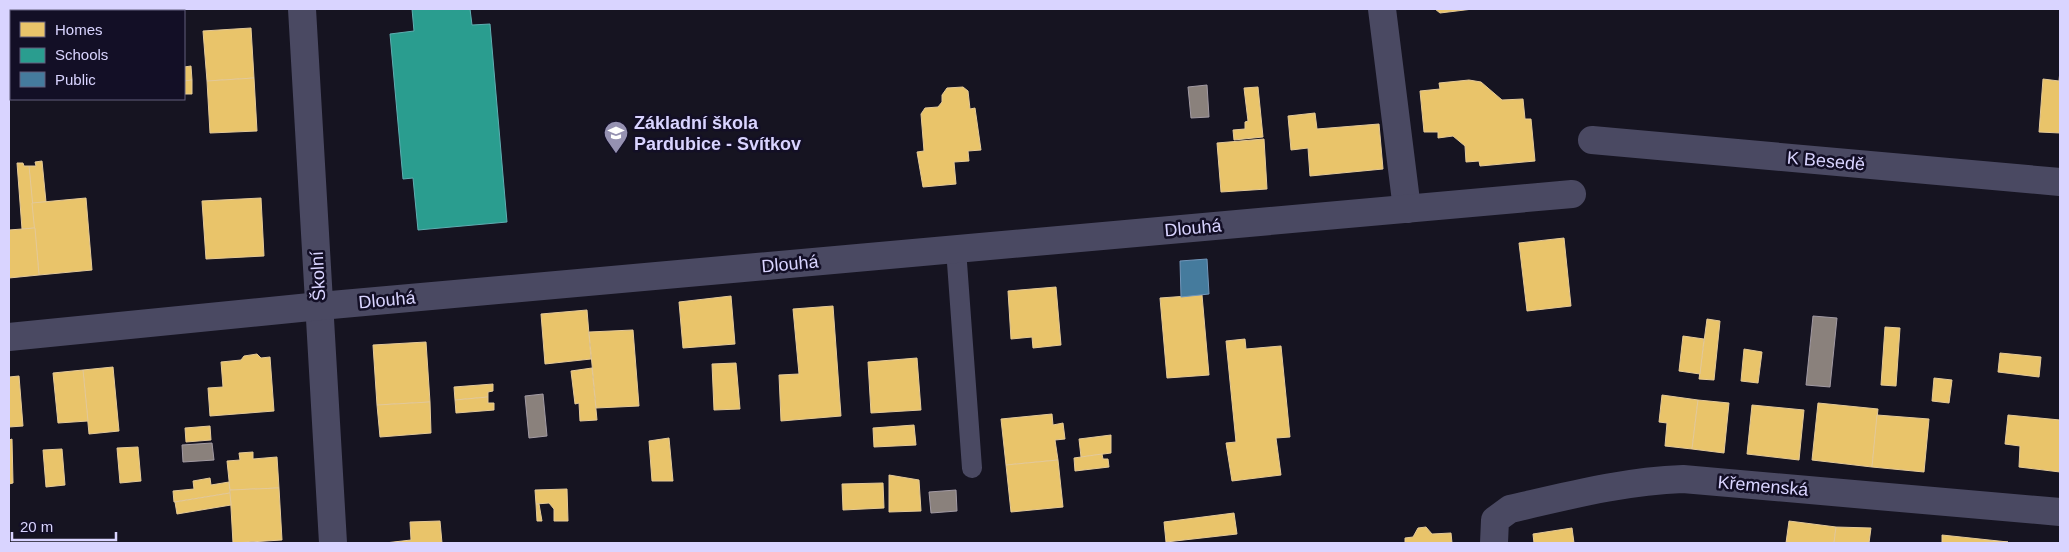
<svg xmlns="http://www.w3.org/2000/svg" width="2069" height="552" viewBox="0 0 2069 552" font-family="Helvetica,sans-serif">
  <rect width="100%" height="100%" fill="#161421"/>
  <!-- homes -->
  <g fill="#e9c46a" stroke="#e4c997">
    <path d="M 1435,9 L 1473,9 L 1440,13 Z"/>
    <path d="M 251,28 L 254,78 L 207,81 L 203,31 Z"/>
    <path d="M 191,66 L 192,80 L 184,81 L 184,67 Z"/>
    <path d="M 2060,70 L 2060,133 L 2039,132 L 2043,79 L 2059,81 Z"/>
    <path d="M 254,78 L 257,131 L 210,133 L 207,81 Z"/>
    <path d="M 192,80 L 192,94 L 184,94 L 184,81 Z"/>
    <path d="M 1469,80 L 1481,82 L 1502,100 L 1523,99 L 1525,119 L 1531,119 L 1535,161 L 1480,166 L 1479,161 L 1466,162 L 1465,146 L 1453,136 L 1438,138 L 1438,132 L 1424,132 L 1420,91 L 1440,89 L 1439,83 Z"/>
    <path d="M 963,87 L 968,91 L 970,109 L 975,108 L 981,150 L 968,151 L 969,161 L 954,162 L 956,184 L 923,187 L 917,152 L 924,151 L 921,114 L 925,108 L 938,107 L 942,102 L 942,95 L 947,88 Z"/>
    <path d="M 1258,87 L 1263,137 L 1234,140 L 1233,130 L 1245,129 L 1245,122 L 1248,121 L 1244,88 Z"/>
    <path d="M 1315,113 L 1317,129 L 1379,124 L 1383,169 L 1310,176 L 1308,148 L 1291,150 L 1288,116 Z"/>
    <path d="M 1264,139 L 1267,189 L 1221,192 L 1217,143 Z"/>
    <path d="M 42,161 L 46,202 L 32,203 L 29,166 L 36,166 L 35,162 Z"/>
    <path d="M 17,163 L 23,163 L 24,166 L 29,166 L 35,228 L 22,229 Z"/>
    <path d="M 86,198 L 92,270 L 39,275 L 32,203 Z"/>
    <path d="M 261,198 L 264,256 L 206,259 L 202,201 Z"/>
    <path d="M 35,228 L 39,275 L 9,278 L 9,230 Z"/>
    <path d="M 1564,238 L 1571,306 L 1527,311 L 1519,243 Z"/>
    <path d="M 1056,287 L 1061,345 L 1033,348 L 1032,337 L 1011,339 L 1008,291 Z"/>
    <path d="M 1202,295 L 1209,375 L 1167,378 L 1160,298 Z"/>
    <path d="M 731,296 L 735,344 L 683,348 L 679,302 Z"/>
    <path d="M 833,306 L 841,416 L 781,421 L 779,375 L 799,374 L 793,309 Z"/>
    <path d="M 587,310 L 591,359 L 545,364 L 541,314 Z"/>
    <path d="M 1707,319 L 1720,321 L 1714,380 L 1699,379 Z"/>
    <path d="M 1885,327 L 1900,328 L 1896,386 L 1881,385 Z"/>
    <path d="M 633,330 L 639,406 L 596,408 L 589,332 Z"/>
    <path d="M 1683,336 L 1704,339 L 1700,374 L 1679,371 Z"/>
    <path d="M 1245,339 L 1246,349 L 1281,346 L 1290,437 L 1276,438 L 1281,475 L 1232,481 L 1226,443 L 1236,442 L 1226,341 Z"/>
    <path d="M 426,342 L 430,402 L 377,405 L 373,345 Z"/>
    <path d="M 1744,349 L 1762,352 L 1758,383 L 1741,381 Z"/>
    <path d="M 2000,353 L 2041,357 L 2039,377 L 1998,372 Z"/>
    <path d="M 257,354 L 261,358 L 270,357 L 274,411 L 210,416 L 208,388 L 223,387 L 221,362 L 241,360 L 244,356 Z"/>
    <path d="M 917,358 L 921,410 L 871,413 L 868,362 Z"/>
    <path d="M 736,363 L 740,409 L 714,410 L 712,364 Z"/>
    <path d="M 113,367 L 119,431 L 89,434 L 83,370 Z"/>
    <path d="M 592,368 L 597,420 L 580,421 L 579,403 L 575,404 L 571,371 Z"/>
    <path d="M 83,370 L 88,421 L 58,423 L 53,373 Z"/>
    <path d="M 19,376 L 23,426 L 9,427 L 9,377 Z"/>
    <path d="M 1934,378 L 1952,380 L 1949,403 L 1932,401 Z"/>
    <path d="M 493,384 L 493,391 L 488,392 L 488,397 L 455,400 L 454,387 Z"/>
    <path d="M 1662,395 L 1698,400 L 1692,449 L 1665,446 L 1667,423 L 1659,422 Z"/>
    <path d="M 488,397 L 488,403 L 494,403 L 494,410 L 456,413 L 455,400 Z"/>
    <path d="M 1698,400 L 1729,403 L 1724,453 L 1692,449 Z"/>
    <path d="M 430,402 L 431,433 L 380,437 L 377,405 Z"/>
    <path d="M 1818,403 L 1878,409 L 1872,467 L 1812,460 Z"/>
    <path d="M 1752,405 L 1804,410 L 1799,460 L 1747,454 Z"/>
    <path d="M 1052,414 L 1053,425 L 1063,423 L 1065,439 L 1055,440 L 1058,460 L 1006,465 L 1001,419 Z"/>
    <path d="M 1877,415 L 1929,419 L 1924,472 L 1872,467 Z"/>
    <path d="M 2008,415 L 2060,420 L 2060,472 L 2019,467 L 2020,446 L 2005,444 Z"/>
    <path d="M 914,425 L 916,445 L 874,447 L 873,428 Z"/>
    <path d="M 210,426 L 211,440 L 186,442 L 185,428 Z"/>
    <path d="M 1111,435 L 1111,453 L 1081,457 L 1079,439 Z"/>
    <path d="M 669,438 L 673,481 L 652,481 L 649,441 Z"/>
    <path d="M 12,439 L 13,483 L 9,484 L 9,440 Z"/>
    <path d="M 138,447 L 141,481 L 120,483 L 117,448 Z"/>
    <path d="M 62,449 L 65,485 L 46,487 L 43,450 Z"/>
    <path d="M 253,452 L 253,459 L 277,457 L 279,488 L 230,490 L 227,461 L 240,460 L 239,453 Z"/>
    <path d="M 1102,454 L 1103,459 L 1108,459 L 1109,467 L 1075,471 L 1074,458 Z"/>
    <path d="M 1058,460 L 1063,507 L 1011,512 L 1006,465 Z"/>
    <path d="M 889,475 L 919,480 L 921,511 L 889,512 Z"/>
    <path d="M 210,478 L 211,485 L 229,482 L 230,493 L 174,502 L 173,491 L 194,489 L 193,481 Z"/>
    <path d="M 883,483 L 884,508 L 843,510 L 842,484 Z"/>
    <path d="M 279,488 L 282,540 L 233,543 L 230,490 Z"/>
    <path d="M 567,489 L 568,521 L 554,521 L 554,509 L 549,503 L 536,504 L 535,490 Z"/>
    <path d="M 230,493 L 231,505 L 177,514 L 175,502 Z"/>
    <path d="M 536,504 L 539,504 L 542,521 L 537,521 Z"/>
    <path d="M 1234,513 L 1237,534 L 1166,542 L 1164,522 Z"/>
    <path d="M 440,521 L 442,543 L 385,543 L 411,540 L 410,522 Z"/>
    <path d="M 1789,521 L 1836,527 L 1834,543 L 1786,543 Z"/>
    <path d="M 1426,527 L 1432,534 L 1451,533 L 1452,543 L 1405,543 L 1405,538 L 1413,537 L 1418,528 Z"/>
    <path d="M 1836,527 L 1871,528 L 1869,543 L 1834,543 Z"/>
    <path d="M 1572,528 L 1574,543 L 1534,543 L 1533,534 Z"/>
    <path d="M 1942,535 L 2008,542 L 1942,543 Z"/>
  </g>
  <!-- schools -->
  <path fill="#2a9d8f" stroke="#5eaeb1" d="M 412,9 L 470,9 L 472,25 L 490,24 L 507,222 L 418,230 L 413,178 L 403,179 L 390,34 L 414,31 Z"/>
  <!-- public -->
  <path fill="#457b9d" stroke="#7196ba" d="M 1207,259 L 1209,294 L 1181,297 L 1180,261 Z"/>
  <!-- industry -->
  <g fill="#8a817c" stroke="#a29aa3">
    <path d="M 1207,85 L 1209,117 L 1191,118 L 1188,87 Z"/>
    <path d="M 1813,316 L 1837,318 L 1830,387 L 1806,385 Z"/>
    <path d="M 543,394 L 547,436 L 529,438 L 525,396 Z"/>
    <path d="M 212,443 L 214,460 L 183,462 L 182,445 Z"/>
    <path d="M 956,490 L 957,511 L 931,513 L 929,492 Z"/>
  </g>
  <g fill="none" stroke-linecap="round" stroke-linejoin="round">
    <!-- lane -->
    <path stroke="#4a4962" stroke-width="20" d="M 956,249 L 972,468"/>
    <!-- street -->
    <g stroke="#4a4962" stroke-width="28">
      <path d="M 302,9 L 333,543"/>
      <path d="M 1382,9 L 1407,209"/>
      <path d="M 1592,140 L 2060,182"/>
      <path d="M 9,337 L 320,306 L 1572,194"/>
      <path d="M 1494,543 L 1495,520 L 1510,509 C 1567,496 1624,481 1683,479 L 2060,512"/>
    </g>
  </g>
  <!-- icons -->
  <defs>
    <symbol id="school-pin" viewBox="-11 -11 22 30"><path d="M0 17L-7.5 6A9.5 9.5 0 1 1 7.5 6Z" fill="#9591b1" stroke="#130f26"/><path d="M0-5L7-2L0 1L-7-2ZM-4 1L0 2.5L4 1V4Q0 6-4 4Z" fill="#fff"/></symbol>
  </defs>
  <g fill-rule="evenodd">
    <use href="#school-pin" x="602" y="119" width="28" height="38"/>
  </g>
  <g text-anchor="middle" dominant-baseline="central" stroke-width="5" stroke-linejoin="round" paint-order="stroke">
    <!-- poi labels -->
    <g font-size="18" font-weight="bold" fill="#d9d4ff" stroke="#130f26" text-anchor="start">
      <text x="634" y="123">Základní škola<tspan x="634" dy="21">Pardubice - Svítkov</tspan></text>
    </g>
    <!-- street labels -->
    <g font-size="18" fill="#d9d4ff" stroke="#130f26">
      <text transform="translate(1826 161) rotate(5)">K Besedě</text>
      <text transform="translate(1193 228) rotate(-5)">Dlouhá</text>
      <text transform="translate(790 264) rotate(-5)">Dlouhá</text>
      <text transform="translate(318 276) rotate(-93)">Školní</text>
      <text transform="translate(387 300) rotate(-5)">Dlouhá</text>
      <text transform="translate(1763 486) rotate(5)">Křemenská</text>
    </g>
  </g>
  <!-- border -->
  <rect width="2069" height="552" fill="none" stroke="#d9d4ff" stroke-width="20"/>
  <!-- legend -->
  <rect x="10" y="10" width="175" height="90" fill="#130f26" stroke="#625e7d"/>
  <rect x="20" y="22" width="25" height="15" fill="#e9c46a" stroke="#625e7d"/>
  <text x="55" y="35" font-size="15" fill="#d9d4ff">Homes</text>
  <rect x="20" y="48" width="25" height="15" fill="#2a9d8f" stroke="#625e7d"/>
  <text x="55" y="60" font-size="15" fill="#d9d4ff">Schools</text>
  <rect x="20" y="72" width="25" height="15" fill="#457b9d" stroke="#625e7d"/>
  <text x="55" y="85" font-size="15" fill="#d9d4ff">Public</text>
  <!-- scale -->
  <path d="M12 532v8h104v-8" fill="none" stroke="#d9d4ff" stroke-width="2.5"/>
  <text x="20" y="532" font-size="15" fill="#d9d4ff" stroke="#130f26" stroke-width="4" paint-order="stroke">20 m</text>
</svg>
